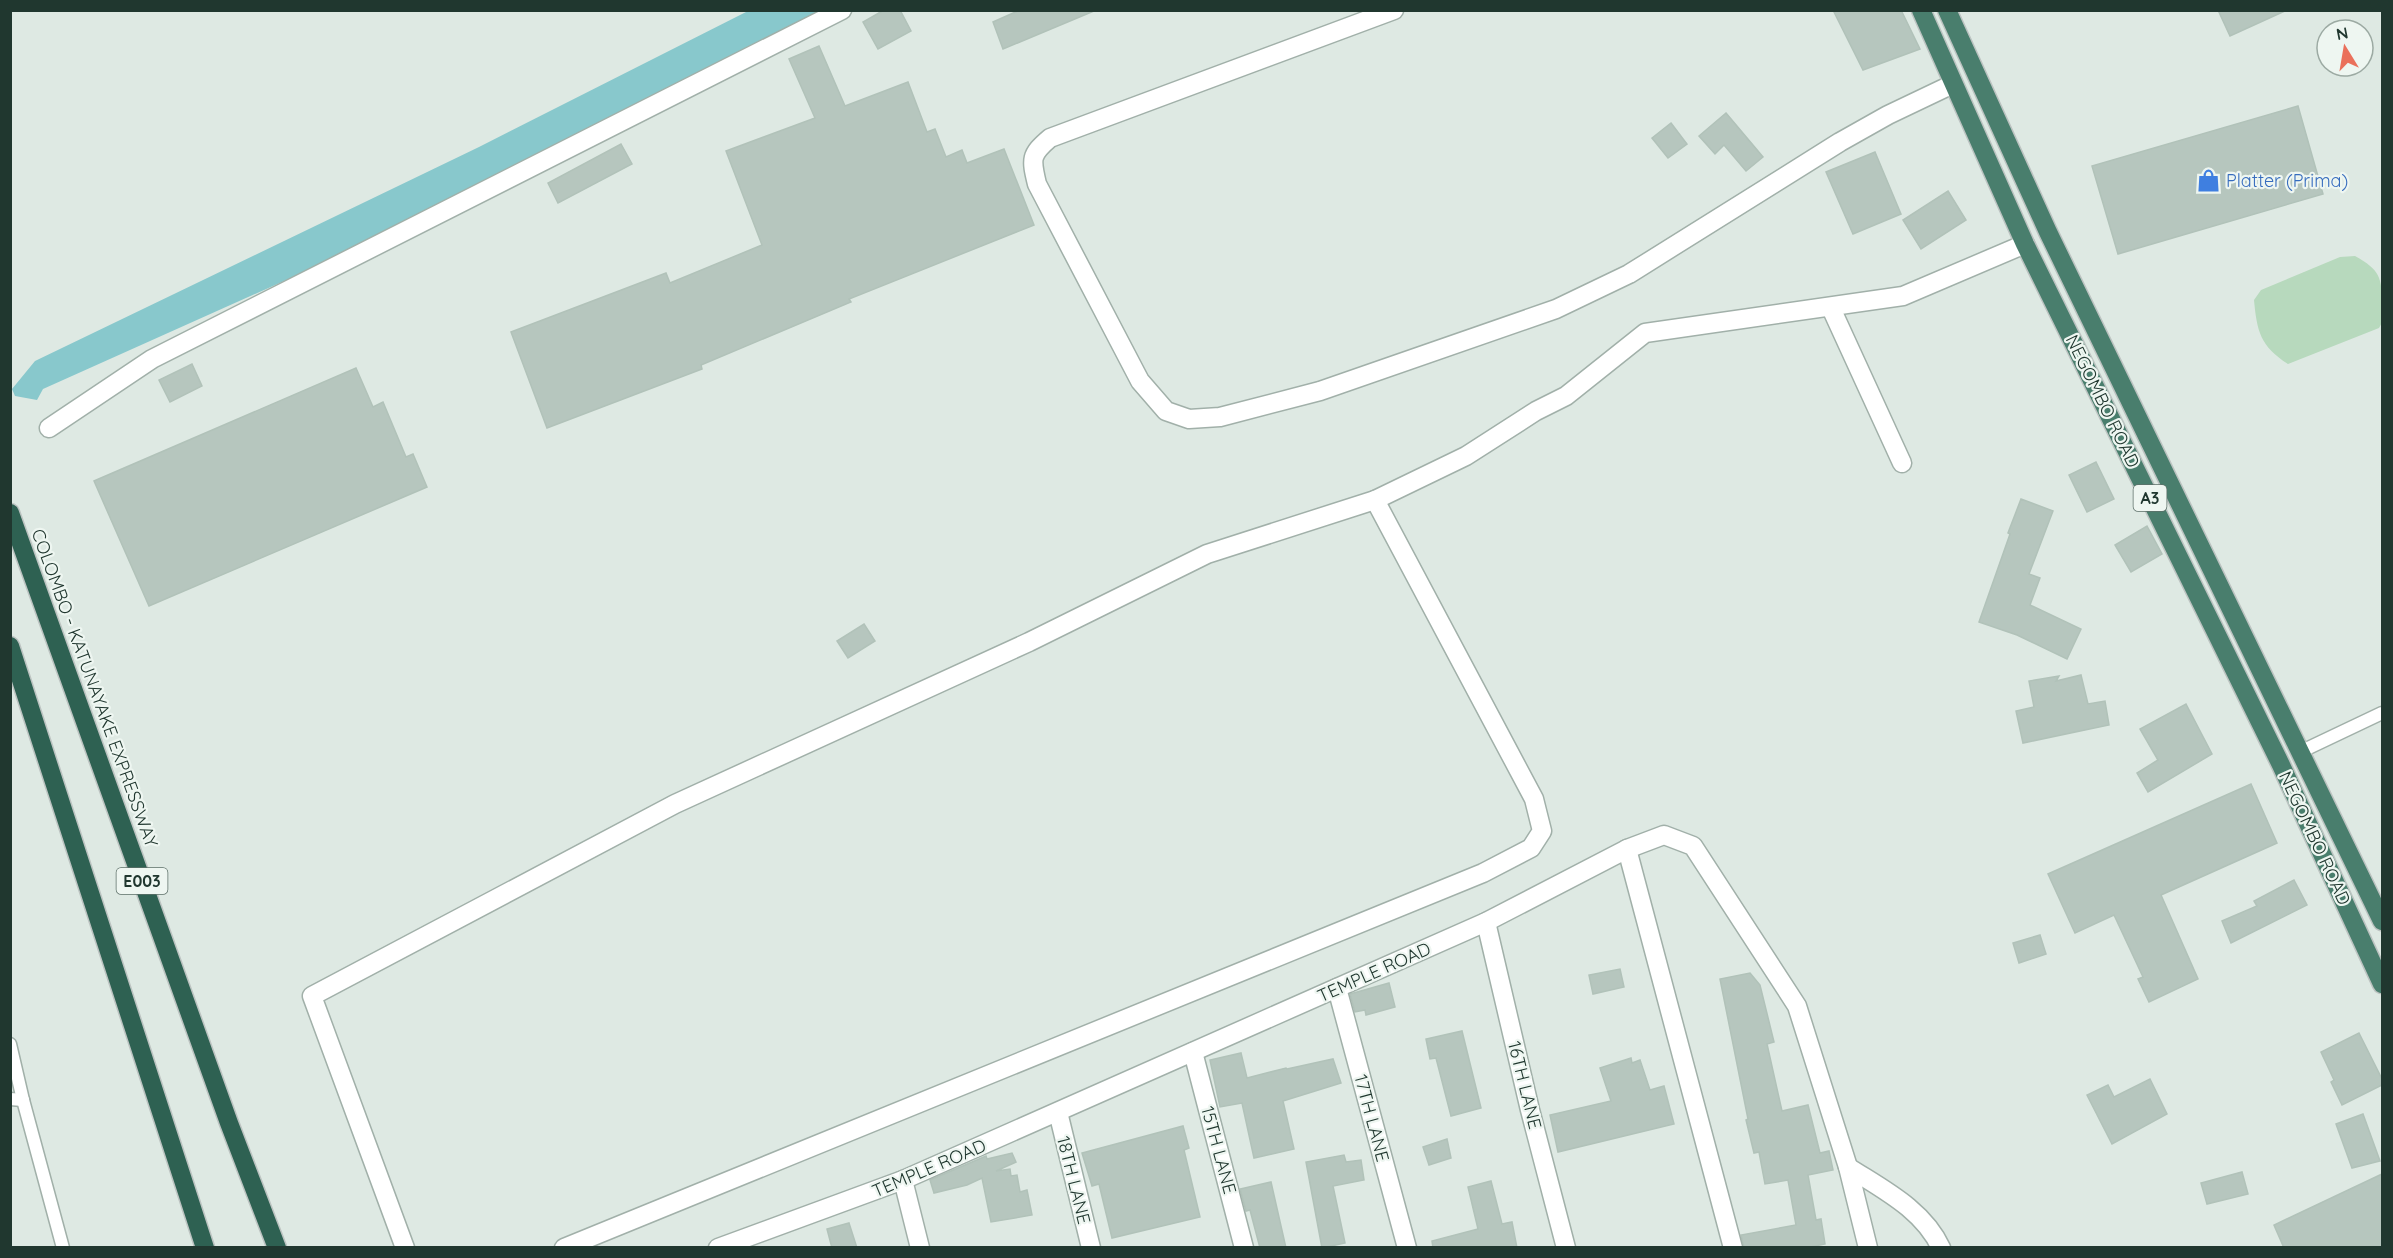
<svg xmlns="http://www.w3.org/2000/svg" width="2393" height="1258" viewBox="0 0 2393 1258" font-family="Quicksand,sans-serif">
  <rect width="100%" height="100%" fill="#dee9e3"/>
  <!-- green -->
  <path fill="#b7d9bd" d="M 2355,256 C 2380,270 2382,277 2382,305 C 2382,314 2384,321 2379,328 L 2288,364 C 2260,346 2257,331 2254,300 L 2261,290 L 2340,257 Z"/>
  <!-- water -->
  <path fill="#88c8cc" d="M 748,11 L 822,11 L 322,264 L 43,389 L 37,400 L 15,396 L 12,389 L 35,361 L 479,147 Z"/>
  <!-- building -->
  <g fill="#b6c6be" stroke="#b1c2b9" stroke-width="1.5">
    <path d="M 884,10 L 900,10 L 911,31 L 878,49 L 863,22 Z"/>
    <path d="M 1020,10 L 1094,10 L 1094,11 L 1003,49 L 993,22 Z"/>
    <path d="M 1833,10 L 1901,10 L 1920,49 L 1863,70 Z"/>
    <path d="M 2218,10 L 2287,10 L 2230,36 Z"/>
    <path d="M 819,46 L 845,106 L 908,82 L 927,132 L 935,129 L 946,157 L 962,150 L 967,163 L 1004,149 L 1034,225 L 849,299 L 851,302 L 701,365 L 702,369 L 547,428 L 511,332 L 666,273 L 670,283 L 762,245 L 726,151 L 815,118 L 789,59 Z"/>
    <path d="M 2298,106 L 2323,194 L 2118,254 L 2092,166 Z"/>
    <path d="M 1726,113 L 1763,157 L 1746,171 L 1724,145 L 1715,154 L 1699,136 Z"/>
    <path d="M 1671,123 L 1687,144 L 1668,158 L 1652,138 Z"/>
    <path d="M 621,144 L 632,164 L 558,203 L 548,183 Z"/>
    <path d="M 1875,152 L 1901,214 L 1853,234 L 1826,172 Z"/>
    <path d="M 1948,191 L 1966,220 L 1921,249 L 1903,220 Z"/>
    <path d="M 192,364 L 202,386 L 170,402 L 159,380 Z"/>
    <path d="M 356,368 L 373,407 L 383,402 L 406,457 L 413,454 L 427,487 L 149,606 L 94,481 Z"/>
    <path d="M 2096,462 L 2114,499 L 2087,512 L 2069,475 Z"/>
    <path d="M 2021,499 L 2053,511 L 2029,574 L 2040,578 L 2030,605 L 2081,629 L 2067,659 L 2017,635 L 1979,622 L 2010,534 L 2008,533 Z"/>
    <path d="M 2147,526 L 2162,554 L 2131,572 L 2115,545 Z"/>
    <path d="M 864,624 L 875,641 L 848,658 L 837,641 Z"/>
    <path d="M 2081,675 L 2088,704 L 2105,701 L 2109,725 L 2023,743 L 2016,711 L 2034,707 L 2029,681 L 2059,676 L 2056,681 Z"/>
    <path d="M 2186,704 L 2212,754 L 2148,792 L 2137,773 L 2158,760 L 2140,729 Z"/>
    <path d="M 2251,784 L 2277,843 L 2161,895 L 2198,979 L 2149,1002 L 2138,979 L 2143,977 L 2114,915 L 2075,933 L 2048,874 Z"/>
    <path d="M 2294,880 L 2307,905 L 2231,943 L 2222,921 L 2257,906 L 2254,901 Z"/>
    <path d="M 2040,935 L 2046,954 L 2019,963 L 2013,943 Z"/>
    <path d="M 1620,969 L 1624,987 L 1593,994 L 1589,975 Z"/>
    <path d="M 1750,973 L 1760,985 L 1774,1042 L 1767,1044 L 1782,1111 L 1808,1105 L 1820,1153 L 1829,1151 L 1833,1170 L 1808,1175 L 1816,1220 L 1821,1219 L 1825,1244 L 1806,1248 L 1744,1248 L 1741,1235 L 1796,1225 L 1788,1180 L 1765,1184 L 1759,1152 L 1754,1153 L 1746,1120 L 1748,1119 L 1720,979 Z"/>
    <path d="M 1389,983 L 1395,1007 L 1366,1015 L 1365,1010 L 1355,1012 L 1350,994 Z"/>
    <path d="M 1462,1031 L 1481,1108 L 1451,1116 L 1436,1058 L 1430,1059 L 1426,1039 Z"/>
    <path d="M 2359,1033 L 2382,1079 L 2382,1085 L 2342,1105 L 2331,1082 L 2334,1080 L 2321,1052 Z"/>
    <path d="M 1241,1053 L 1247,1078 L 1286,1068 L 1287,1069 L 1333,1059 L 1341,1083 L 1283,1101 L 1294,1149 L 1254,1158 L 1242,1103 L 1220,1107 L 1210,1060 Z"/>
    <path d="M 1631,1058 L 1632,1063 L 1640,1060 L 1650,1090 L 1664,1086 L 1674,1124 L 1558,1152 L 1550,1115 L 1611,1101 L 1600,1068 Z"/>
    <path d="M 2150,1079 L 2167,1114 L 2112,1144 L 2087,1095 L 2108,1085 L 2114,1097 Z"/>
    <path d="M 2363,1114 L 2380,1161 L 2352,1168 L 2336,1124 Z"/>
    <path d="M 1183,1126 L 1189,1148 L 1184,1150 L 1200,1217 L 1112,1238 L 1099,1184 L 1092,1186 L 1082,1153 Z"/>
    <path d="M 1447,1139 L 1451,1158 L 1429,1165 L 1423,1147 Z"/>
    <path d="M 1012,1153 L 1016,1162 L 996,1171 L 1010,1169 L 1011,1176 L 1017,1175 L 1020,1192 L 1027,1190 L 1032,1215 L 991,1222 L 982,1178 L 967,1185 L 934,1193 L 930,1180 L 986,1156 L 987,1159 Z"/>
    <path d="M 1344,1155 L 1346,1162 L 1361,1160 L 1364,1180 L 1333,1186 L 1345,1243 L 1322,1248 L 1306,1162 Z"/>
    <path d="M 2242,1172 L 2248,1194 L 2207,1204 L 2201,1183 Z"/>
    <path d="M 2382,1174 L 2382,1248 L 2284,1248 L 2274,1225 Z"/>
    <path d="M 1491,1181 L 1502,1224 L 1512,1222 L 1517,1248 L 1433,1248 L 1432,1241 L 1478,1229 L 1468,1187 Z"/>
    <path d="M 1271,1182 L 1286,1248 L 1260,1248 L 1250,1210 L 1246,1211 L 1240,1189 Z"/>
    <path d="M 849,1223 L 857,1248 L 832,1248 L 827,1229 Z"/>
  </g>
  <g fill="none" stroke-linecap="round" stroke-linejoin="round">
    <defs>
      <g id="service">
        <path d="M 2302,751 L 2382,713"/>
        <path d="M 10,1044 L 23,1100 L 63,1248"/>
        <path d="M 10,1099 L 23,1100"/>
      </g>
      <g id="minor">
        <path d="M 1394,10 L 1050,138 C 1030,155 1031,159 1037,184 L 1140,381 L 1166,411 L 1189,419 L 1220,417 L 1320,391 L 1556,309 L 1629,274 L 1840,142 L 1888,115 L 1953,84"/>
        <path d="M 1831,308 L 1902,463"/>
        <path d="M 49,428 L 152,359 L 842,10"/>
        <path d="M 1627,849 L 1733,1248"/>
        <path d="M 1486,922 L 1530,1110 L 1566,1248"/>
        <path d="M 1337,988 L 1407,1248"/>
        <path d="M 1193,1052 L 1244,1248"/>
        <path d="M 1058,1112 L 1091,1248"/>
        <path d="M 1848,1167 C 1882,1189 1923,1209 1941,1248"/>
        <path d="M 903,1180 L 920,1248"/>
        <path d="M 405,1248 L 312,996 L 675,804 L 1029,642 L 1207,554 L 1375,500 L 1466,456 L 1536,411 L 1566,396 L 1645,333 L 1903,296 L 2025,244"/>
        <path d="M 564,1248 L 1483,873 L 1531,848 L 1542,831 L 1534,799 L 1375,500"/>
        <path d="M 718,1248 L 903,1180 L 1486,922 L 1627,849 L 1664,835 L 1693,846 L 1797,1006 L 1848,1167 L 1868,1248"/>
      </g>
      <g id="trunk">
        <path d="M 1921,10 L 2025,244 L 2281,765 L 2382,984"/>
        <path d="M 1947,10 L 2048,232 L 2382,921"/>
      </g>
      <g id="motorway">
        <path d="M 10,513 L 229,1123 L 277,1248"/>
        <path d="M 10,646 L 205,1248"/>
      </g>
    </defs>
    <!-- service casing -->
    <use href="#service" stroke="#a1b0a9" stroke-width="15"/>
    <!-- minor casing -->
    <use href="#minor" stroke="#a1b0a9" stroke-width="21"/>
    <!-- trunk casing -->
    <use href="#trunk" stroke="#bcc3c1" stroke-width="21"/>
    <!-- motorway casing -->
    <use href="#motorway" stroke="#bcc3c1" stroke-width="21"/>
    <!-- service -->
    <use href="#service" stroke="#fff" stroke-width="12"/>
    <!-- minor -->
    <use href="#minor" stroke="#fff" stroke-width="18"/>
    <!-- trunk -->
    <use href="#trunk" stroke="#497e6d" stroke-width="18"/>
    <!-- motorway -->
    <use href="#motorway" stroke="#2e6152" stroke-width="18"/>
  </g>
  <!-- icons -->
  <defs>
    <symbol id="shop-bare" viewBox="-9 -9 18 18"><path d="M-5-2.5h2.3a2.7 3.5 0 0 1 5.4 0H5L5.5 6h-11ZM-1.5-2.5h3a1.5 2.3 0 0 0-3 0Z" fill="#3f7fe0" stroke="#eef6f1" stroke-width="2.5" paint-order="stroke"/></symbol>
  </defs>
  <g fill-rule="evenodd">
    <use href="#shop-bare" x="2192" y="164" width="33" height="33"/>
  </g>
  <g text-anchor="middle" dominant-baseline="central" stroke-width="4.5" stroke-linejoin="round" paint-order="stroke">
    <!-- shield labels -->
    <g fill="#eef6f1" stroke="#5e7069" stroke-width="1.5">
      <rect x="2133.5" y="485" width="33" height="26" rx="4.5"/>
      <rect x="116.5" y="868" width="51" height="26" rx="4.5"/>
    </g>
    <g font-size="16" font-weight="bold" fill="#20372f">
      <text x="2150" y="498">A3</text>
      <text x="142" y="881">E003</text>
    </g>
    <!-- shop labels -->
    <g font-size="18" fill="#366cbe" stroke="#eef6f1" text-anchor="start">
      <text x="2226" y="180">Platter (Prima)</text>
    </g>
    <!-- street labels -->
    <g font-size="18" fill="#20372f" stroke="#eef6f1">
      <text transform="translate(2103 401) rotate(64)">NEGOMBO ROAD</text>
      <text transform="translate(95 688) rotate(70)">COLOMBO - KATUNAYAKE EXPRESSWAY</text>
      <text transform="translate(2315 838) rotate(65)">NEGOMBO ROAD</text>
      <text transform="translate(1374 972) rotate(-24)">TEMPLE ROAD</text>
      <text transform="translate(1525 1085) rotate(76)">16TH LANE</text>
      <text transform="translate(1372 1118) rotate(75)">17TH LANE</text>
      <text transform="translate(1219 1150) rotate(75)">15TH LANE</text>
      <text transform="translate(929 1168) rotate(-23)">TEMPLE ROAD</text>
      <text transform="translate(1074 1180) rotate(76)">18TH LANE</text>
    </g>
  </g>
  <!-- border -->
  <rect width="2393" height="1258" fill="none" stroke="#20372f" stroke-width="24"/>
  <!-- north arrow -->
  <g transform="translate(2345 48) rotate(349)"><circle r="28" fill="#eef6f1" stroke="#9caaa3" stroke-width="1.5"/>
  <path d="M0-4.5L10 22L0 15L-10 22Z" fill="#ea705b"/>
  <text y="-9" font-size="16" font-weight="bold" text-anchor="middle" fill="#20372f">N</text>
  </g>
</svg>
